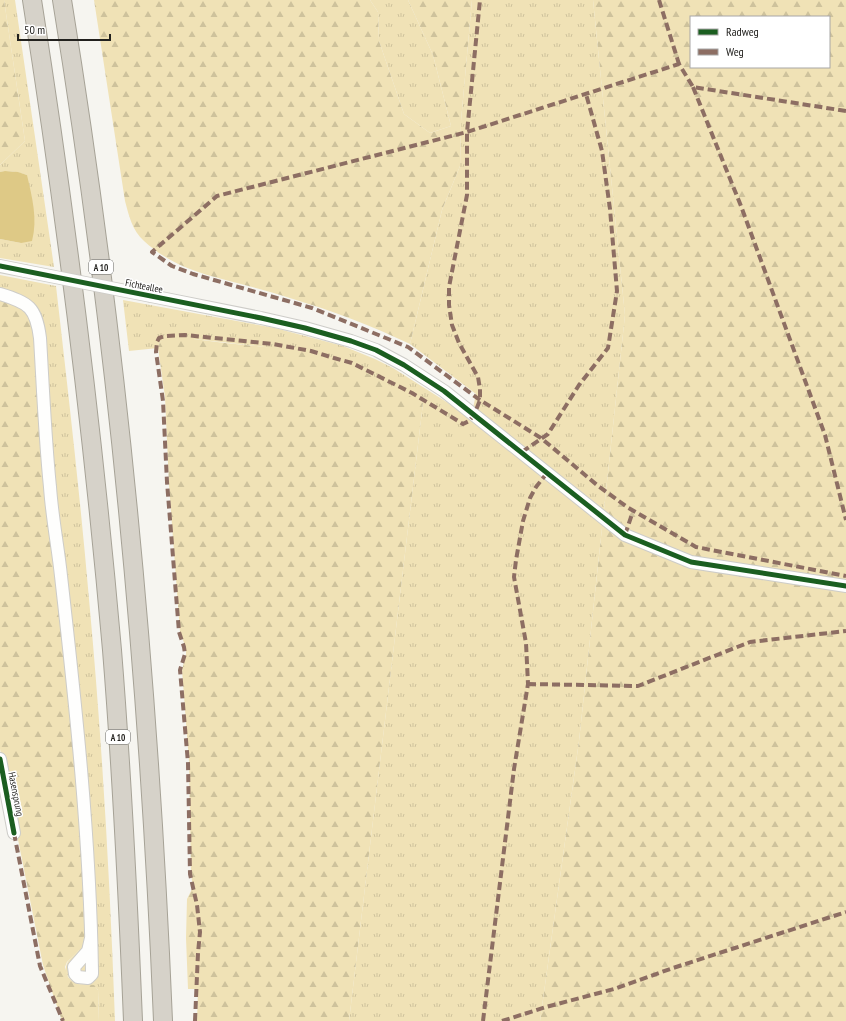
<svg xmlns="http://www.w3.org/2000/svg" width="846" height="1021" viewBox="0 0 846 1021" font-family="'PT Sans Narrow',sans-serif">
  <defs>
    <pattern id="grass-tufts" width="24" height="20" patternUnits="userSpaceOnUse"><rect width="24" height="20" fill="#f0e2b6"/><path d="M3 7l-1-3M5 7V3M7 7l1-3M15 17l-1-3M17 17v-4M19 17l1-3" fill="none" stroke="#cec29c"/></pattern>
    <pattern id="forest-firs" width="22" height="20" patternUnits="userSpaceOnUse"><rect width="22" height="20" fill="#f0e2b6"/><path d="M5 1l3.5 6h-7zM16 11l3.5 6h-7z" fill="#cec29c"/></pattern>
  </defs>
  <rect width="100%" height="100%" fill="#f6f5f0"/>
  <!-- grass -->
  <g fill="url(#grass-tufts)">
    <path d="M 4,0 L 15,0 L 54,267 L 0,258 L 0,239 L 21,243 L 27,175 C 18,172 9,170 0,172 L 0,165 L 25,141 Z"/>
    <path d="M 370,0 L 408,0 L 433,55 L 451,126 L 430,133 L 404,114 L 379,41 L 378,12 Z"/>
    <path d="M 472,0 L 593,0 L 625,315 L 579,741 L 540,1021 L 349,1021 L 423,403 L 265,347 L 194,339 L 170,339 L 160,342 L 158,348 L 129,351 L 123,300 L 275,328 L 343,346 L 375,359 L 393,368 L 467,415 L 473,408 L 476,394 L 410,344 L 442,210 L 460,166 L 461,121 Z"/>
    <path d="M 0,275 L 56,286 C 68,390 80,495 89,599 C 102,739 110,880 115,1021 L 99,1021 L 98,990 C 93,982 85,986 78,984 C 74,982 70,980 68,976 C 61,965 72,957 79,950 L 0,298 Z"/>
  </g>
  <!-- forest -->
  <g fill="url(#forest-firs)" fill-rule="evenodd">
    <path d="M 0,0 L 4,0 L 25,141 L 0,165 Z"/>
    <path d="M 94,0 L 370,0 L 378,12 L 379,41 L 404,114 L 430,133 L 451,126 L 433,55 L 408,0 L 472,0 L 461,121 L 460,166 L 442,210 L 410,344 C 372,326 333,311 293,299 C 275,293 256,288 237,283 C 202,274 171,266 144,241 C 132,230 129,216 125,201 Z"/>
    <path d="M 593,0 L 846,0 L 846,1021 L 540,1021 L 579,741 L 625,315 ZM 691,17 L 829,17 L 829,67 L 691,67 Z"/>
    <path d="M 0,298 L 25,310 L 31,317 L 34,331 L 76,758 L 82,864 L 84,936 L 79,950 L 67,962 L 65,967 L 68,977 L 72,981 L 78,984 L 94,985 L 98,990 L 99,1021 L 62,1021 L 43,965 L 0,749 Z"/>
    <path d="M 165,339 C 184,336 205,341 225,343 C 268,347 316,351 356,368 C 379,379 401,392 423,403 L 349,1021 L 197,1021 L 198,989 L 188,989 L 186,938 L 187,899 L 193,887 L 191,874 L 189,762 L 182,670 L 186,654 L 186,648 L 180,632 L 169,485 L 165,397 L 158,348 L 160,342 Z"/>
  </g>
  <!-- water -->
  <path fill="#dec986" d="M 5,171 L 18,172 L 27,175 C 32,197 38,219 32,241 L 21,243 L 0,239 L 0,172 Z"/>
  <g fill="none" stroke-linecap="round" stroke-linejoin="round">
    <defs>
      <g id="minor">
        <path d="M 0,266 L 25,271"/>
        <path d="M 0,294 C 29,303 36,307 40,338 C 43,388 45,438 50,487 C 52,517 58,547 61,576 C 76,708 90,839 92,971 L 92,974 L 88,978 L 78,977 L 75,974 L 74,967 L 88,951 L 91,938"/>
        <path d="M 151,296 L 261,318 L 305,328 L 351,341 L 376,350 L 404,365 L 444,391 L 625,535 L 691,562 L 846,586"/>
        <path d="M 0,759 L 14,833"/>
      </g>
      <g id="highway">
        <path d="M 32,0 C 66,216 93,433 112,650 C 122,774 128,897 133,1021"/>
        <path d="M 62,0 C 117,338 149,679 163,1021"/>
      </g>
    </defs>
    <!-- minor casing -->
    <use href="#minor" stroke="#cdccc8" stroke-width="14"/>
    <!-- highway casing -->
    <use href="#highway" stroke="#a6a296" stroke-width="20"/>
    <!-- minor -->
    <use href="#minor" stroke="#fefefd" stroke-width="12"/>
    <!-- highway -->
    <use href="#highway" stroke="#d6d2c9" stroke-width="18"/>
    <defs>
      <path id="minor-bridge" d="M 25,271 L 151,296"/>
    </defs>
    <!-- minor-bridge casing -->
    <use href="#minor-bridge" stroke="#cdccc8" stroke-width="14" stroke-linecap="butt"/>
    <!-- minor-bridge -->
    <use href="#minor-bridge" stroke="#fefefd" stroke-width="12"/>
    <!-- quiet -->
    <g stroke="#8d6e63" stroke-width="4" stroke-dasharray="8 4" stroke-linecap="butt">
      <path d="M 659,0 L 679,64"/>
      <path d="M 693,87 L 741,206 L 825,435 L 846,520"/>
      <path d="M 846,111 L 693,87 L 679,64 L 467,132 L 217,196 L 152,252 L 172,266 L 193,274 L 312,308 L 408,347 L 480,400 L 541,438 L 597,485 L 627,507 L 696,547 L 846,576"/>
      <path d="M 522,452 L 548,434 L 579,385 L 608,348 L 617,291 L 610,209 L 602,151 L 586,94"/>
      <path d="M 625,535 L 633,511"/>
      <path d="M 528,684 L 638,686 L 750,642 L 846,631"/>
      <path d="M 14,833 L 40,966 L 63,1021"/>
      <path d="M 195,1021 L 198,953 L 200,932 L 197,905 L 190,874 L 188,763 L 180,670 L 185,654 L 184,647 L 179,632 L 167,482 L 163,401 L 156,352 L 157,342 L 159,338 L 165,336 L 185,335 L 273,344 L 311,351 L 334,358 L 352,363 L 412,393 L 463,424 L 469,421 L 474,415 L 480,400 L 480,389 L 478,377 L 459,343 L 452,325 L 449,305 L 449,287 L 467,195 L 467,132 L 480,0"/>
      <path d="M 483,1021 L 514,769 L 528,684 L 526,643 L 514,577 L 516,560 L 523,521 L 530,498 L 536,487 L 547,473"/>
      <path d="M 502,1021 L 546,1007 L 614,989 L 673,968 L 846,912"/>
    </g>
    <defs>
      <g id="cycleway">
        <path d="M 0,266 L 261,318 L 305,328 L 351,341 L 376,350 L 404,365 L 444,391 L 625,535 L 691,562 L 846,586"/>
        <path d="M 0,759 L 14,833"/>
      </g>
    </defs>
    <!-- cycleway casing -->
    <use href="#cycleway" stroke="#fff" stroke-width="8"/>
    <!-- cycleway -->
    <use href="#cycleway" stroke="#1b5e20" stroke-width="5"/>
  </g>
  <g text-anchor="middle" dominant-baseline="central" stroke-width="3" stroke-linejoin="round" paint-order="stroke">
    <!-- shield labels -->
    <g fill="#fff" stroke="#646462" stroke-width="1">
      <rect x="89" y="260" width="24" height="14" rx="3"/>
      <rect x="106" y="730" width="24" height="14" rx="3"/>
    </g>
    <g font-size="9" font-weight="bold" fill="#22211e">
      <text x="101" y="267">A 10</text>
      <text x="118" y="737">A 10</text>
    </g>
    <!-- street labels -->
    <g font-size="10" fill="#22211e" stroke="#fff">
      <text transform="translate(144 286) rotate(11)">Fichteallee</text>
      <text transform="translate(16 794) rotate(79)">Hasensprung</text>
    </g>
  </g>
  <!-- legend -->
  <rect x="690" y="16" width="140" height="52" fill="#ffffff" stroke="#a7a6a5"/>
  <rect x="698" y="29" width="20" height="6" fill="#1b5e20" stroke="#a7a6a5"/>
  <text x="726" y="36" font-size="12" fill="#22211e">Radweg</text>
  <rect x="698" y="49" width="20" height="6" fill="#8d6e63" stroke="#a7a6a5"/>
  <text x="726" y="56" font-size="12" fill="#22211e">Weg</text>
  <!-- scale -->
  <path d="M18 34v6h92v-6" fill="none" stroke="#22211e" stroke-width="2"/>
  <text x="24" y="34" font-size="12" fill="#22211e" stroke="#ffffff" stroke-width="3" paint-order="stroke">50 m</text>
</svg>
